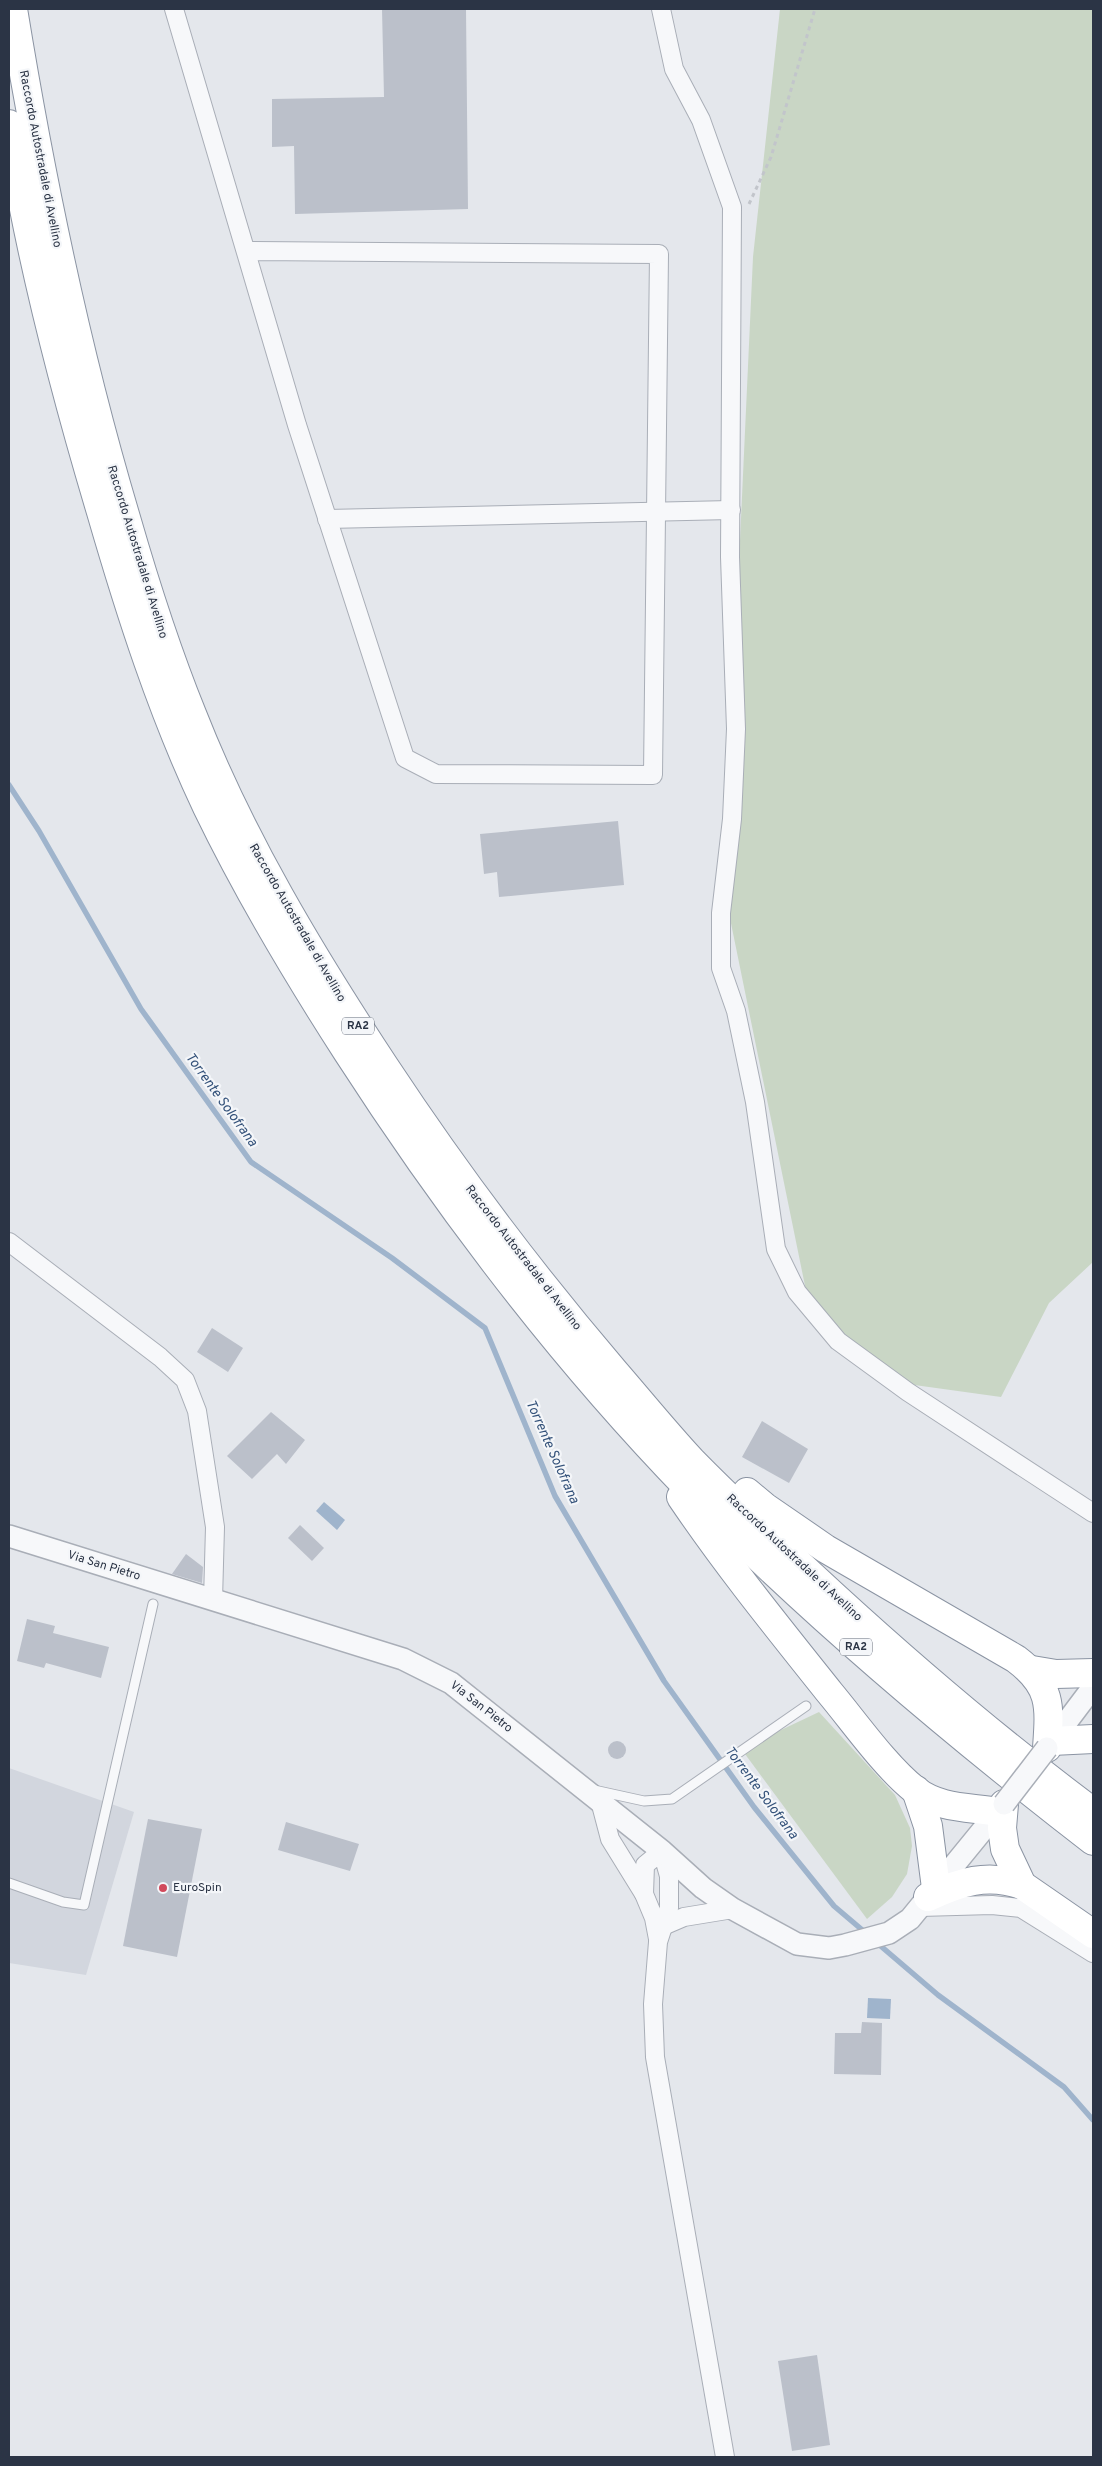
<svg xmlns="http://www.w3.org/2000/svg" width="1102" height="2466" viewBox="0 0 1102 2466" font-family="Overpass,sans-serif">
  <rect width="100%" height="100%" fill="#e4e7ec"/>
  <!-- built -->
  <path fill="#d2d6de" d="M 9,1768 L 134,1812 L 86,1975 L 9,1963 Z"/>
  <!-- green -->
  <g fill="#c9d6c5">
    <path d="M 780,9 L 1093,9 L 1093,1262 L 1049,1303 L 1001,1397 L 900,1383 L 812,1320 L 724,889 L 753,257 Z"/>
    <path d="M 819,1712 L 895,1795 L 910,1828 L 912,1846 L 907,1874 L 892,1897 L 867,1919 L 745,1754 L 762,1739 Z"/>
  </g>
  <!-- water -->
  <g fill="#9fb4cc">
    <path d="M 324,1502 L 345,1520 L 337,1530 L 316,1511 Z"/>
    <path d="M 868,1998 L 891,1999 L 890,2019 L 867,2018 Z"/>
  </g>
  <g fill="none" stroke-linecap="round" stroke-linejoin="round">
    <!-- stream -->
    <g stroke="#9fb4cc" stroke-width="5.5">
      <path d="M 9,785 L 39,831 L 141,1009 L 251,1162 L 392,1258 L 485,1328 L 555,1496 L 664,1681 L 754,1807 L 834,1906 L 867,1934"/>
      <path d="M 876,1942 L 938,1995 L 1064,2087 L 1093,2120"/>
    </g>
  </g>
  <!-- building -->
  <g fill="#bbc0ca">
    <path d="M 382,9 L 466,9 L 468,209 L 295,214 L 294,146 L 272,147 L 272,99 L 384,97 Z"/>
    <path d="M 618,821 L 624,885 L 499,897 L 497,872 L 484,874 L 480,834 Z"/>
    <path d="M 212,1328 L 243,1348 L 228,1372 L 197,1352 Z"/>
    <path d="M 271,1412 L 305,1440 L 286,1464 L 277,1454 L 252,1479 L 227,1456 Z"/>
    <path d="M 762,1421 L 808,1449 L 789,1483 L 742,1457 Z"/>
    <path d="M 300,1525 L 324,1548 L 312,1561 L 288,1538 Z"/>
    <path d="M 186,1554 L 203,1567 L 202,1583 L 172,1574 Z"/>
    <path d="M 27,1619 L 55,1626 L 53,1633 L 109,1647 L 101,1678 L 46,1663 L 44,1668 L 17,1661 Z"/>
    <circle cx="617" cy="1750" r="9"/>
    <path d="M 148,1819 L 202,1829 L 177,1957 L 123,1946 Z"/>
    <path d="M 286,1822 L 359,1844 L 350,1871 L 278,1850 Z"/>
    <path d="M 862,2022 L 882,2023 L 881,2075 L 834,2074 L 835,2033 L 861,2033 Z"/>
    <path d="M 817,2355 L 830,2445 L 792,2451 L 778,2361 Z"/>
  </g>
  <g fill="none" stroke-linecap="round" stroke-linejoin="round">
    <defs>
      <g id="service">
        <path d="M 594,1790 L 644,1801 L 672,1799 L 806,1706"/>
        <path d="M 9,1883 L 63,1902 L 84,1905 L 153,1604"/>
      </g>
      <g id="minor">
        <path d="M 174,9 L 297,425 L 405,758 L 436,774 L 653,775 L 659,254 L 246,251"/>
        <path d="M 661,9 L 674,69 L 701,120 L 732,207 L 730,557 L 736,729 L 732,819 L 721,913 L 721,968 L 736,1011 L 755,1102 L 776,1249 L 797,1292 L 838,1341 L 908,1392 L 1093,1513"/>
        <path d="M 327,519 L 731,510"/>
        <path d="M 9,1242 L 160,1357 L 185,1380 L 197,1411 L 215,1527 L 213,1600"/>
        <path d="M 600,1801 L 610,1839 L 644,1894 L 654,1918 L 658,1939"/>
        <path d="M 644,1894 L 645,1865 L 662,1851 L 669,1876 L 669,1908 L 658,1942 L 653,2004 L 655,2057 L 725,2457"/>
        <path d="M 920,1907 L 992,1905 L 1021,1908 L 1093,1953"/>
        <path d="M 663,1926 L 684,1917 L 733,1909"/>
      </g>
      <g id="tertiary">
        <path d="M 9,1536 L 403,1659 L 451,1683 L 662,1851 L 703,1888 L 733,1909 L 797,1944 L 829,1948 L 845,1945 L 889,1933 L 910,1919 L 1004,1804"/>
        <path d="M 1047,1748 L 1093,1687"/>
      </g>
      <g id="motorway">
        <path d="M 13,9 C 41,181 76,351 126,518 C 145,584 166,650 192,714 C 241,839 311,955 385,1067 C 455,1173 531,1274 614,1371 C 640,1401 665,1432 692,1461 C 738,1508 786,1552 834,1596 C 917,1672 1003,1745 1093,1812"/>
        <path d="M 9,124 C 29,255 63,385 101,512 C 130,612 162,712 207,807 C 248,892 297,974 348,1053 C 448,1208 561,1357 690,1490 C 815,1617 952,1732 1093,1841"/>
        <path d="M 747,1492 L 765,1507 L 826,1549 L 1016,1659 C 1052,1686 1050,1706 1047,1748"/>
        <path d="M 681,1497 C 727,1565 779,1629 830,1693 C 855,1723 885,1766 915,1790 C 939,1809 969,1807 998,1812"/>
        <path d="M 1032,1670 L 1056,1674 L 1093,1673"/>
        <path d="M 1052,1741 L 1093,1739"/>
        <path d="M 916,1790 L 928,1826 L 936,1888"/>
        <path d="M 1004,1804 L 1002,1828 L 1005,1849 L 1022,1885 L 1093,1934"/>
        <path d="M 928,1897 C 960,1882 987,1873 1022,1885"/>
      </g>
    </defs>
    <!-- service casing -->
    <use href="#service" stroke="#a9aeb7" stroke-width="11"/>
    <!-- minor casing -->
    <use href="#minor" stroke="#a9aeb7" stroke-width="20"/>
    <!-- tertiary casing -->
    <use href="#tertiary" stroke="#a9aeb7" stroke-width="24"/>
    <!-- motorway casing -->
    <use href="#motorway" stroke="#8b94a3" stroke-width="30"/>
    <!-- path -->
    <path stroke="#c2c5cb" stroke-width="3" stroke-dasharray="4 4" stroke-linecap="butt" d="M 749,204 L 771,157 L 815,9"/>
    <!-- service -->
    <use href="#service" stroke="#f7f8fa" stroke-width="9"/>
    <!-- minor -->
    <use href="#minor" stroke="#f7f8fa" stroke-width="18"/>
    <!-- tertiary -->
    <use href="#tertiary" stroke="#f7f8fa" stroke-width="21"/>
    <!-- motorway -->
    <use href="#motorway" stroke="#fff" stroke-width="28"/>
    <defs>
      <path id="tertiary-bridge" d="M 1004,1804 L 1047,1748"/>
    </defs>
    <!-- tertiary-bridge casing -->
    <use href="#tertiary-bridge" stroke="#a9aeb7" stroke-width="24" stroke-linecap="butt"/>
    <!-- tertiary-bridge -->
    <use href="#tertiary-bridge" stroke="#f7f8fa" stroke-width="21"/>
  </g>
  <!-- markers -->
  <circle fill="#d1495b" stroke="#f4f6f9" stroke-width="2" cx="163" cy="1888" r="5"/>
  <g text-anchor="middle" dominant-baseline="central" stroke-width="4.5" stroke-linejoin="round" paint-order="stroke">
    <!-- shield labels -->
    <g fill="#f4f6f9" stroke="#676e7b" stroke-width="1">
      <rect x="342" y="1017.5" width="32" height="17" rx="4"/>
      <rect x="840" y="1638.5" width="32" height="17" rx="4"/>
    </g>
    <g font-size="11" font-weight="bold" fill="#2b3445">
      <text x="358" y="1026">RA2</text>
      <text x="856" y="1647">RA2</text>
    </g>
    <!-- street labels -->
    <g font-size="12" fill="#2b3445" stroke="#f4f6f9">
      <text transform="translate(40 159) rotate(79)">Raccordo Autostradale di Avellino</text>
      <text transform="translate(137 552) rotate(73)">Raccordo Autostradale di Avellino</text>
      <text transform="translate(297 923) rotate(60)">Raccordo Autostradale di Avellino</text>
      <text transform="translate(523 1258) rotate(52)">Raccordo Autostradale di Avellino</text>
      <text transform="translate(794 1558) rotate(43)">Raccordo Autostradale di Avellino</text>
      <text transform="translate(104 1566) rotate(17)">Via San Pietro</text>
      <text transform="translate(481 1707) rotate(38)">Via San Pietro</text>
    </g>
    <!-- poi labels -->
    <g font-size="12" fill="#2b3445" stroke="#f4f6f9" text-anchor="start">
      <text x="173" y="1888">EuroSpin</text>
    </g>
    <!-- water labels -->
    <g font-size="14" font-style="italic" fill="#34527a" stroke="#f4f6f9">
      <text transform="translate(221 1100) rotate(54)">Torrente Solofrana</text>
      <text transform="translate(552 1452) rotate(66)">Torrente Solofrana</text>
      <text transform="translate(761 1793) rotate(53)">Torrente Solofrana</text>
    </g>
  </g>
  <!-- border -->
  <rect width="1102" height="2466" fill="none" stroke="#2b3445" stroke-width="20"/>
</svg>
